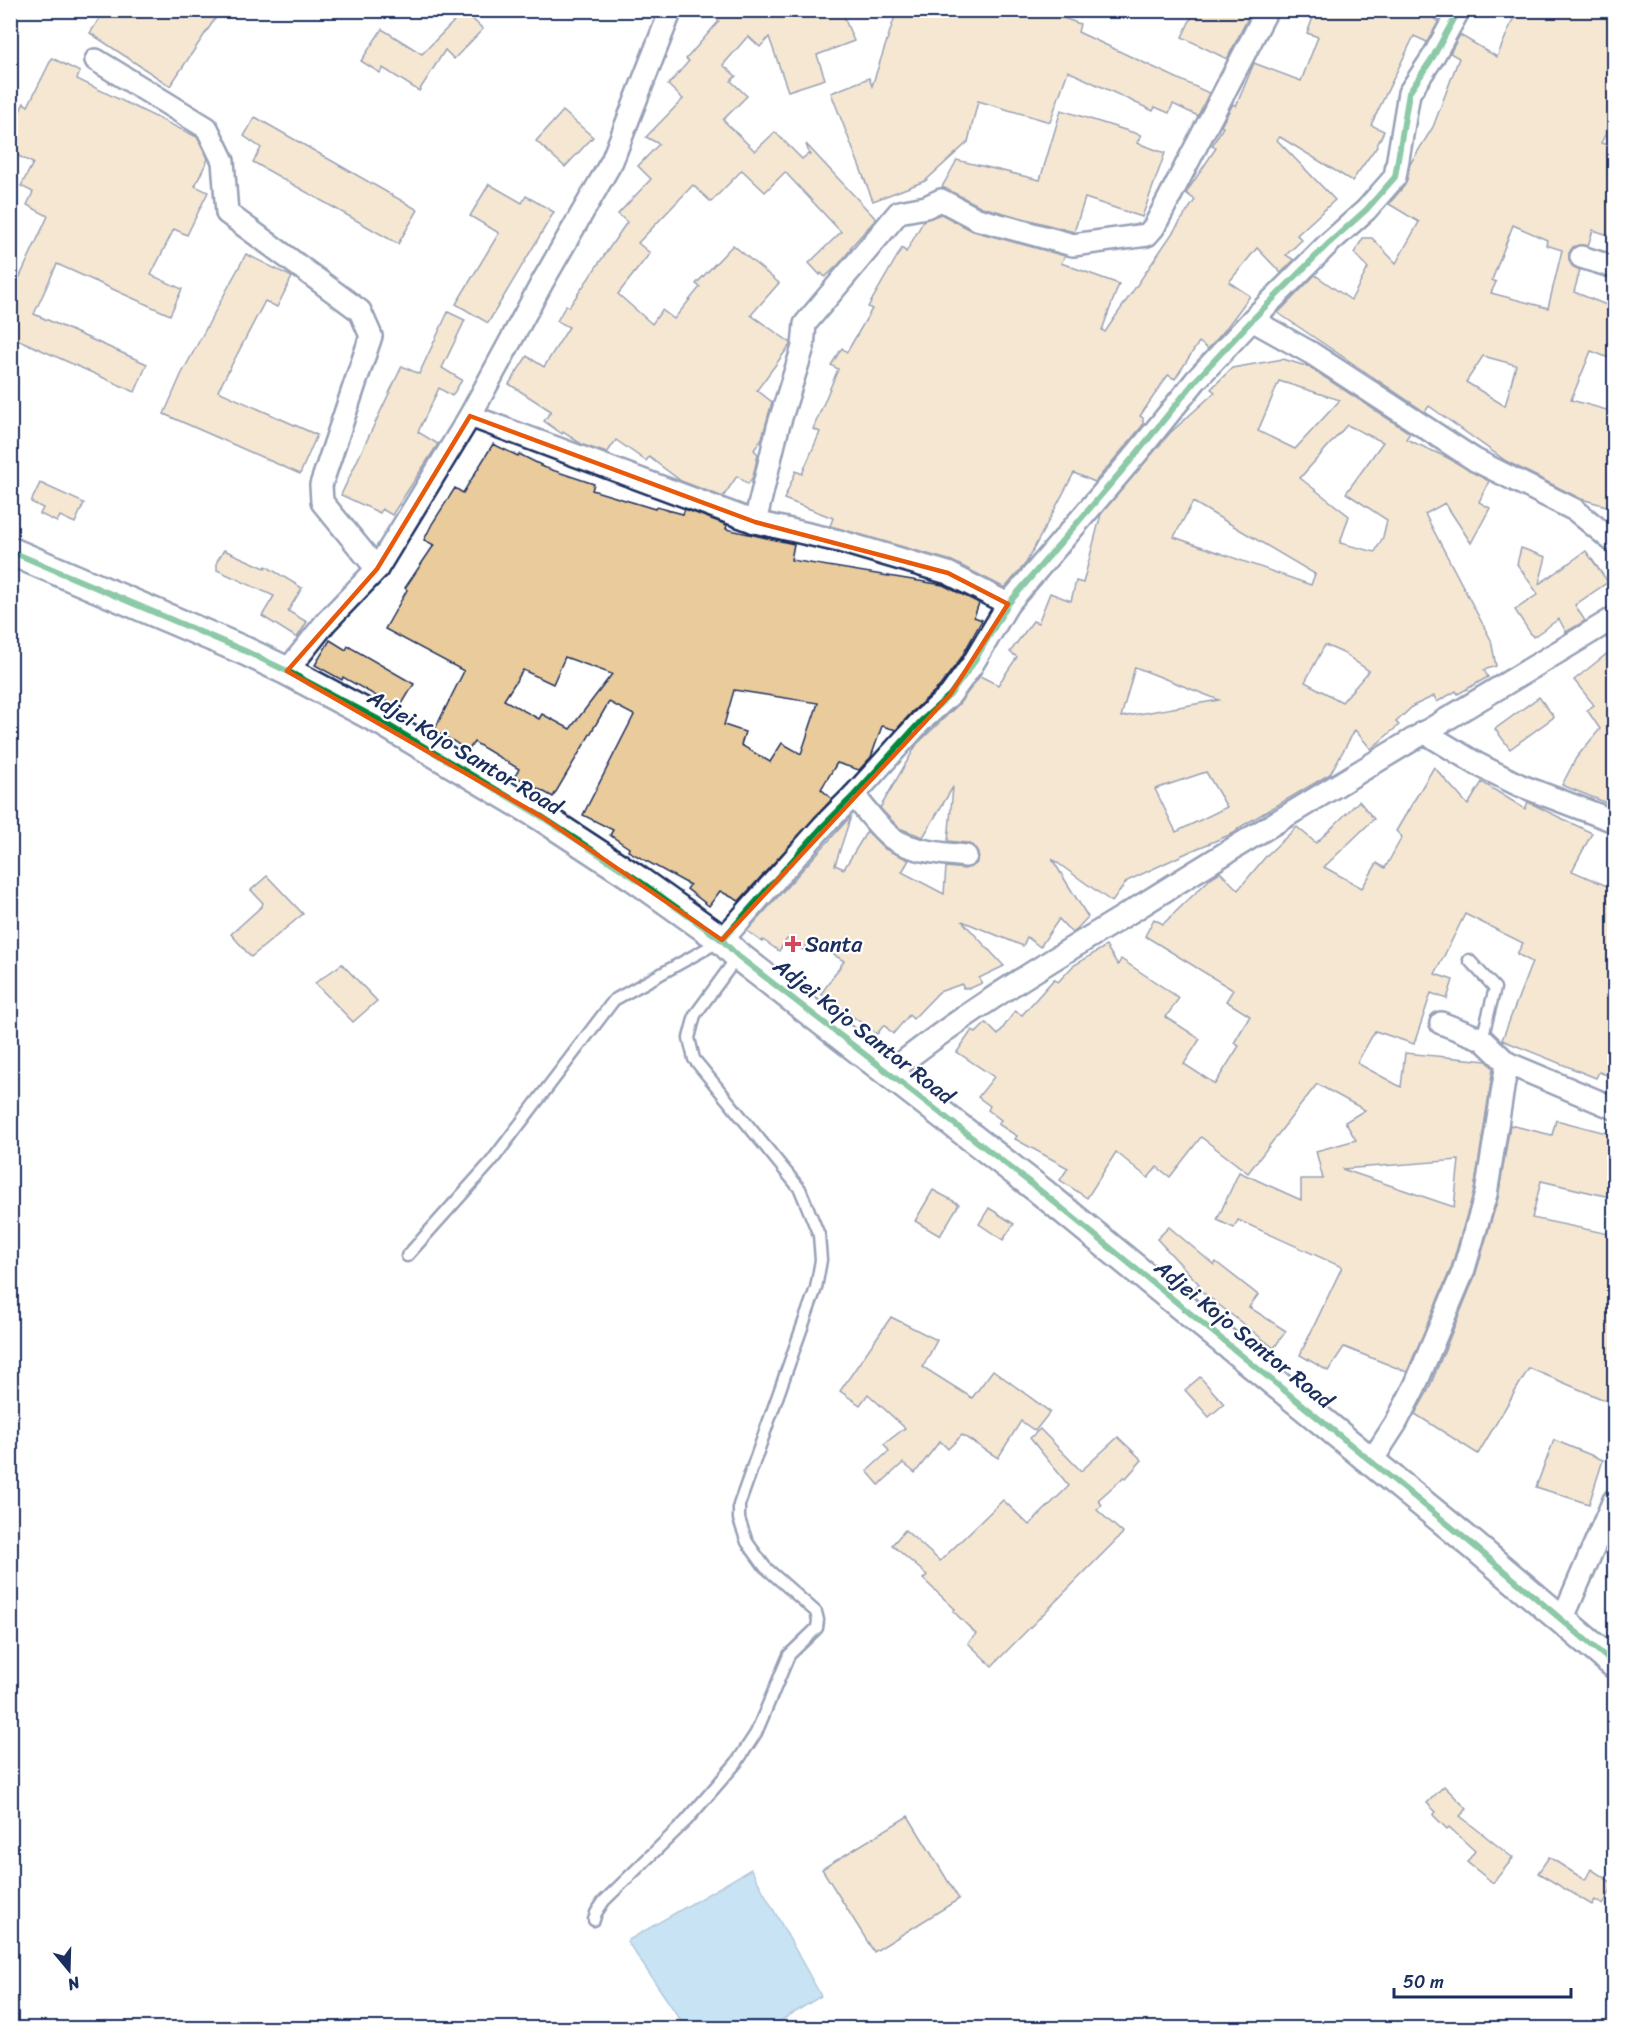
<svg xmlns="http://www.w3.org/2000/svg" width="1625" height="2039" viewBox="0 0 1625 2039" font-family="Sriracha,sans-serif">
  <rect width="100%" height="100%" fill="#fff"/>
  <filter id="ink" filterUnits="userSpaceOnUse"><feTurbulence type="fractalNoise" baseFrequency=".0167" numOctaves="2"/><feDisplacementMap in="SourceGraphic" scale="12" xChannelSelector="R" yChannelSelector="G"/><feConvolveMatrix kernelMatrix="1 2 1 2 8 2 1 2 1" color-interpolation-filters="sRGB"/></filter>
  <g filter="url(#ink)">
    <!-- water -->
    <path fill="#85c2e5" stroke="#5b87af" stroke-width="1.5" d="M 751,1869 L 821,1996 L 769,2028 L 686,2028 L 627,1941 Z"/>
    <!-- building -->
    <g fill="#e9cb9c" stroke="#1b2f5e" stroke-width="1.5" fill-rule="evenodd">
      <path d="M 105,10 L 221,10 L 170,86 L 90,33 Z"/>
      <path d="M 707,10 L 841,10 L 854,41 L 817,55 L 825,79 L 788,91 L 769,37 L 760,47 L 748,36 L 723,65 L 736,76 L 731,81 L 747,96 L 723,120 L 755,151 L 775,132 L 802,159 L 808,154 L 810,156 L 806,144 L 876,219 L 850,248 L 851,249 L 839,264 L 825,277 L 821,273 L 820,275 L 809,263 L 841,232 L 785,172 L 765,192 L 742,170 L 711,202 L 693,185 L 638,243 L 650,253 L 618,294 L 652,324 L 662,310 L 674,319 L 700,287 L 696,284 L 733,245 L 779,283 L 751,315 L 791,343 L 790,345 L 757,390 L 772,402 L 762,438 L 754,450 L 758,454 L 753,477 L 748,484 L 737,476 L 723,497 L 681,481 L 649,457 L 646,461 L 616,440 L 607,453 L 583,445 L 563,432 L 562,434 L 544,421 L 551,411 L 509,384 L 527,356 L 544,367 L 569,327 L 557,321 L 566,305 L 569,307 L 627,222 L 618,214 L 651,179 L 638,166 L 659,144 L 646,137 L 683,99 L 668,85 L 689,61 L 686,59 L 719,21 Z"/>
      <path d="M 897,10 L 1041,10 L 1080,24 L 1078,32 L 1209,93 L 1198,116 L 1173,104 L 1169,113 L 1155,107 L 1153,111 L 1068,71 L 1050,122 L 978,101 L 968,142 L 925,181 L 873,201 L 831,93 L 869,78 L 872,86 Z"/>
      <path d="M 1195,10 L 1252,10 L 1227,59 L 1182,37 Z"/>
      <path d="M 1316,10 L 1417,10 L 1439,21 L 1427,42 L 1414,36 L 1371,125 L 1384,131 L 1375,150 L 1374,150 L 1352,181 L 1280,137 L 1277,140 L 1335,200 L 1297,235 L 1302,240 L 1286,255 L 1294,260 L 1281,273 L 1257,248 L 1229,282 L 1250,296 L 1224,331 L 1208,349 L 1199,342 L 1175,379 L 1168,375 L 1140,416 L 1143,418 L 1143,425 L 1095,482 L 1074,473 L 1026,563 L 1005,588 L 952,561 L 830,526 L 833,518 L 784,499 L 796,471 L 802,474 L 820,432 L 813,429 L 838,369 L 831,365 L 842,348 L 847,352 L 872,309 L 868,307 L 902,248 L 906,252 L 924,220 L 941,214 L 973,231 L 1065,256 L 1061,263 L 1119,284 L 1102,330 L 1105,332 L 1195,200 L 1186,193 L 1216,148 L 1212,146 L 1223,127 L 1221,126 L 1233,104 L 1236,106 L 1254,63 L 1301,81 L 1318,37 L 1307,33 Z"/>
      <path d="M 1517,10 L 1614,10 L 1614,100 L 1608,115 L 1613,118 L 1601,143 L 1614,147 L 1614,237 L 1593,230 L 1588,246 L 1579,245 L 1573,247 L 1569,253 L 1569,259 L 1572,266 L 1580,270 L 1574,292 L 1614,308 L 1614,360 L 1591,351 L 1571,400 L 1614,412 L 1614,508 L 1581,499 L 1506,461 L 1429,406 L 1425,412 L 1278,313 L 1315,275 L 1351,300 L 1368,268 L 1354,253 L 1363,238 L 1372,238 L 1396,263 L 1419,222 L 1389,204 L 1405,185 L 1410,164 L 1433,127 L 1459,58 L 1450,53 L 1460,35 L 1497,57 ZM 1513,225 L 1547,240 L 1546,245 L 1562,250 L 1548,308 L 1491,293 L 1496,282 L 1492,280 ZM 1483,356 L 1516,365 L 1505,406 L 1466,382 Z"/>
      <path d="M 464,11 L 483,29 L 454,59 L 445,50 L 419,91 L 383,68 L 380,73 L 361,61 L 382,29 L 422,54 Z"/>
      <path d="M 52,58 L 80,72 L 77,79 L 197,137 L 208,159 L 195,186 L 208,192 L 187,235 L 174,229 L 151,275 L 182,289 L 170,315 L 57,264 L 34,314 L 147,364 L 135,392 L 10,336 L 10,298 L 48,216 L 27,205 L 33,192 L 21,186 L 33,163 L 10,152 L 10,112 L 18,115 L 24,103 L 28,106 Z"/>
      <path d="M 1061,110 L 1141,135 L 1137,143 L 1165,153 L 1142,217 L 1085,198 L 1074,232 L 982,207 L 942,187 L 957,160 L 1040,180 Z"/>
      <path d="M 563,111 L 593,137 L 565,167 L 536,141 Z"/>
      <path d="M 255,117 L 418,210 L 398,244 L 253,162 L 261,148 L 244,136 Z"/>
      <path d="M 489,184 L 522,203 L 526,196 L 554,212 L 488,323 L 456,304 L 499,233 L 470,216 Z"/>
      <path d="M 246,254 L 292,277 L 277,307 L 265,301 L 218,391 L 317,435 L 300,474 L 164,414 L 181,375 Z"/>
      <path d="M 448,312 L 465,320 L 442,368 L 462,380 L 452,396 L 439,388 L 418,432 L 438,444 L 392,515 L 382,509 L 380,513 L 341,495 L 402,366 L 419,374 Z"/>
      <path d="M 1283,359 L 1309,367 L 1410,433 L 1406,439 L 1446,457 L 1489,481 L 1479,502 L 1490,508 L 1471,543 L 1445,503 L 1425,514 L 1491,640 L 1496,666 L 1484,670 L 1488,677 L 1458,694 L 1456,691 L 1437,702 L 1434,696 L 1413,706 L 1396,722 L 1399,725 L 1371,749 L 1355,730 L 1330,774 L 1237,829 L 1238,830 L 1234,833 L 1191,851 L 1127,881 L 1112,902 L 1052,859 L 1088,917 L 1074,932 L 1072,933 L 1059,919 L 1040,947 L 1027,937 L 1023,946 L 962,921 L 1004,966 L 979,978 L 982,983 L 971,988 L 963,988 L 962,984 L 939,992 L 913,1019 L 909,1015 L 893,1034 L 884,1025 L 877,1034 L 821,994 L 844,961 L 810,940 L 803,950 L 787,939 L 779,951 L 763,940 L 762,942 L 747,931 L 851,816 L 835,865 L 844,869 L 867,831 L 885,849 L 909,860 L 902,872 L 944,894 L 946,867 L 965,869 L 976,864 L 979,857 L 974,846 L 967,843 L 948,841 L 953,787 L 923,837 L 899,828 L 880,808 L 917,744 L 959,704 L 980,676 L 998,685 L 1017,657 L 1010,652 L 1033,621 L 1038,623 L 1050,593 L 1071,601 L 1076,581 L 1083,583 L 1101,514 L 1170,433 L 1215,392 L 1211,389 L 1232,368 ZM 1279,381 L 1340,400 L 1295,449 L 1258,431 ZM 1347,425 L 1383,442 L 1346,493 L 1387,520 L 1383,537 L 1375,552 L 1340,543 L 1349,516 L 1300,478 ZM 1193,502 L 1315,574 L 1311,585 L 1174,537 ZM 1325,645 L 1343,653 L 1369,671 L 1342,702 L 1305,682 ZM 1135,667 L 1219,700 L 1121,717 ZM 1206,772 L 1227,807 L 1176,832 L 1155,789 Z"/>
      <path d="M 493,444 L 518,456 L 519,454 L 541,465 L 540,466 L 594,484 L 592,490 L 655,509 L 656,507 L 683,514 L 685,509 L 727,525 L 726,529 L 794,544 L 791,560 L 943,585 L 979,603 L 974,617 L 982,620 L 961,658 L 940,686 L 912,712 L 896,730 L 882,726 L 871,757 L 859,770 L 837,763 L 821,789 L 832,799 L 739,901 L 720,891 L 709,906 L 687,889 L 690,885 L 628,851 L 629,848 L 610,835 L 613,830 L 583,815 L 634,715 L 609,702 L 553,797 L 515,776 L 519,769 L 474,742 L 468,751 L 453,741 L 434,731 L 464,671 L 385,629 L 407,590 L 405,588 L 434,545 L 424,540 L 432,524 L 455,488 L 463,493 ZM 565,657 L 612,674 L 570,729 L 542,714 L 539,719 L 504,700 L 523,670 L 553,684 ZM 734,690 L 818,703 L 801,754 L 782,743 L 770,762 L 741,745 L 745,732 L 724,725 Z"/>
      <path d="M 40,483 L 84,503 L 75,523 L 60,516 L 57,522 L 40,514 L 43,508 L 31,502 Z"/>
      <path d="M 1521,548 L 1546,557 L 1539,584 L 1586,551 L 1608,582 L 1575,605 L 1585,621 L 1566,632 L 1559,619 L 1533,637 L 1515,610 L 1538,594 L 1517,564 Z"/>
      <path d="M 224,550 L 265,568 L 266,566 L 302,588 L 288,611 L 307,622 L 297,638 L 262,616 L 274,596 L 217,570 L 217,561 Z"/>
      <path d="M 330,640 L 346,650 L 348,646 L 414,684 L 399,709 L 343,677 L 342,680 L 315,665 Z"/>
      <path d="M 1614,648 L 1614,806 L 1562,785 L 1576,758 L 1600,729 L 1587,710 L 1594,705 L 1574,680 Z"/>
      <path d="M 1539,697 L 1554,717 L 1510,749 L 1495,729 Z"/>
      <path d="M 1434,767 L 1468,805 L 1482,782 L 1525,809 L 1528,802 L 1592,833 L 1572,871 L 1614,889 L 1614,1078 L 1599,1072 L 1596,1078 L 1502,1040 L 1532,962 L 1517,954 L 1523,943 L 1465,914 L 1435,974 L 1453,980 L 1447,999 L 1431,993 L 1414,1044 L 1375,1031 L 1357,1063 L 1401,1087 L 1405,1053 L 1487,1061 L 1493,1068 L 1474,1191 L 1451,1268 L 1407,1372 L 1344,1347 L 1328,1371 L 1300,1355 L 1342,1267 L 1238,1220 L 1234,1228 L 1217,1220 L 1239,1172 L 1301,1200 L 1301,1179 L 1323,1179 L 1316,1151 L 1356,1140 L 1345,1122 L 1365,1110 L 1317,1084 L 1248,1173 L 1201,1137 L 1170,1177 L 1157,1167 L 1148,1178 L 1116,1152 L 1087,1198 L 1060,1180 L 1068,1168 L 1015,1139 L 1017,1136 L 998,1124 L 1001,1120 L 988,1110 L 990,1106 L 978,1097 L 994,1077 L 957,1052 L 972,1030 L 976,1033 L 986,1023 L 998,1035 L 1015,1011 L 1022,1015 L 1054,979 L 1058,982 L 1073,966 L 1106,946 L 1118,965 L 1121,959 L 1179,998 L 1166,1017 L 1200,1039 L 1184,1064 L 1215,1084 L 1239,1046 L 1234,1043 L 1250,1016 L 1226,1001 L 1233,990 L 1145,936 L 1154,919 L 1163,924 L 1212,877 L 1220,872 L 1238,890 L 1267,855 L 1297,827 L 1316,843 L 1359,801 L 1374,819 L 1324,867 L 1362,888 L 1377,863 L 1385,868 L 1402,837 L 1396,831 ZM 1459,1160 L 1454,1207 L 1342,1169 Z"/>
      <path d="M 267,876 L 303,914 L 251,957 L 231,934 L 262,906 L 263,903 L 251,890 Z"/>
      <path d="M 342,964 L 377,1001 L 353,1022 L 315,983 Z"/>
      <path d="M 1556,1120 L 1614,1135 L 1614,1198 L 1541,1181 L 1532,1218 L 1614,1235 L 1614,1404 L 1529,1368 L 1478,1454 L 1415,1414 L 1428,1391 L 1475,1276 L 1498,1198 L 1510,1125 L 1552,1135 Z"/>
      <path d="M 933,1190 L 959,1204 L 940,1236 L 915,1221 Z"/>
      <path d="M 989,1208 L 1014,1224 L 1003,1240 L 979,1224 Z"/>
      <path d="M 1169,1227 L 1214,1265 L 1216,1262 L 1258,1295 L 1249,1307 L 1286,1331 L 1274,1348 L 1196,1287 L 1199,1284 L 1157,1239 Z"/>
      <path d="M 891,1317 L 937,1340 L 923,1367 L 972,1398 L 993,1370 L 1050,1412 L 1035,1431 L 1021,1421 L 998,1458 L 962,1435 L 948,1449 L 940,1441 L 915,1473 L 903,1463 L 879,1485 L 867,1471 L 889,1451 L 884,1444 L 905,1428 L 868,1394 L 860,1405 L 840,1391 Z"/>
      <path d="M 1200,1377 L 1224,1404 L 1209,1417 L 1185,1390 Z"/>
      <path d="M 1040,1429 L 1081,1471 L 1118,1437 L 1142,1460 L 1126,1478 L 1124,1477 L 1098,1500 L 1102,1505 L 1097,1510 L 1123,1533 L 992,1666 L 968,1643 L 976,1634 L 953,1611 L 955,1609 L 923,1579 L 927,1575 L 892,1545 L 905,1530 L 940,1561 L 1003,1500 L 1029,1525 L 1069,1486 L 1030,1438 Z"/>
      <path d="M 1554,1440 L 1603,1460 L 1589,1504 L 1536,1487 Z"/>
      <path d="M 1444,1786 L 1467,1809 L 1460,1816 L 1513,1858 L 1493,1883 L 1467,1862 L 1475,1851 L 1449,1827 L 1447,1829 L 1433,1815 L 1436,1812 L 1427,1803 Z"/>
      <path d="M 908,1816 L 959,1899 L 874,1952 L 822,1869 Z"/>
      <path d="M 1549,1857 L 1585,1880 L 1591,1869 L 1614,1884 L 1603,1905 L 1595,1900 L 1592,1905 L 1538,1873 Z"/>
    </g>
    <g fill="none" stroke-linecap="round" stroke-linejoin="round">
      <defs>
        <g id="service">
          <path d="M 1469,960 L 1495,988 L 1482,1039"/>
          <path d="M 407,1256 L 491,1162 L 614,1000 L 722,940"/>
          <path d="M 594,1920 L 596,1913 L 604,1901 L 686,1821 L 737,1762 L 756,1733 L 789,1655 L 817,1628 L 818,1620 L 816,1612 L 765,1567 L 747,1542 L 739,1519 L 739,1505 L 816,1288 L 821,1260 L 819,1235 L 800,1189 L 694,1059 L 689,1038 L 695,1015 L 738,956"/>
        </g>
        <g id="minor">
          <path d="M 96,60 L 207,128 L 223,161 L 227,213 L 360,311 L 371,336 L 321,485 L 322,502 L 377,569"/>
          <path d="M 1581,257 L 1614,267"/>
          <path d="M 1252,320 L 1311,353 L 1475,460 L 1575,510 L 1614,542"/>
          <path d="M 470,416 L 755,522 L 839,541 L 948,573 L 1008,604"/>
          <path d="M 755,522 L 778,427 L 803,347 L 805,324 L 899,212 L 926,207 L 941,200 L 977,219 L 1073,245 L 1147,235 L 1154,227 L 1267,10"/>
          <path d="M 287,671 L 326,622 L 377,569 L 470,416 L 543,281 L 612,161 L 671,10"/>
          <path d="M 1424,732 L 1477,764 L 1519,785 L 1614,821"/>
          <path d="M 854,795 C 866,810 877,826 892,838 C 910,851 944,854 966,856"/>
          <path d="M 722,940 L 823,826 L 854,795 L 921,721 L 950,695 L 972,665 L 1008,604 L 1137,453 L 1196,380 L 1252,320 L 1328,244 L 1366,210 L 1395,177 L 1409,93 L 1433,57 L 1459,10"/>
          <path d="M 1441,1023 L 1482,1039 L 1507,1063 L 1614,1108"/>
          <path d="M 889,1073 C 968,1009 1056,958 1142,905 C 1298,807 1457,714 1614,618"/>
          <path d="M 1371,1462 L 1396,1423 L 1415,1386 L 1463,1272 L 1486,1194 L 1507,1063"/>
          <path d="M 1562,1620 L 1614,1500"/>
        </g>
        <path id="tertiary" d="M 10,551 L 245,651 L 287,671 L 381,721 L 542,817 L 635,878 L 722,940 L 738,956 L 1042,1192 L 1472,1544 L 1614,1664"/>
      </defs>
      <!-- service casing -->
      <use href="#service" stroke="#1b2f5e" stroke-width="15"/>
      <!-- minor casing -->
      <use href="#minor" stroke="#1b2f5e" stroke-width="26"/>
      <!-- tertiary casing -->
      <use href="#tertiary" stroke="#1b2f5e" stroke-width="32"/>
      <!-- service -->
      <use href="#service" stroke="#fff" stroke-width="10"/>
      <!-- minor -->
      <use href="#minor" stroke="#fff" stroke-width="21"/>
      <!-- tertiary -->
      <use href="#tertiary" stroke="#fff" stroke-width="27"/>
      <defs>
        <g id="cycleway">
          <path d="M 10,551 L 245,651 L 287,671 L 381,721 L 542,817 L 635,878 L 722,940 L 738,956 L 1042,1192 L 1472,1544 L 1614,1664"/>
          <path d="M 722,940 L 823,826 L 854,795 L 921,721 L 950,695 L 972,665 L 1008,604 L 1137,453 L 1196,380 L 1252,320 L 1328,244 L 1366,210 L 1395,177 L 1409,93 L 1433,57 L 1459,10"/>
        </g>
      </defs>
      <!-- cycleway casing -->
      <use href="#cycleway" stroke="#fff" stroke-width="10"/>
      <!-- cycleway -->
      <use href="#cycleway" stroke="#00873e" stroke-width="6"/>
    </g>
  </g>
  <!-- marked area -->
  <path d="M0 0H1625V2039H0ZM 470,416 L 755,522 L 948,573 L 1008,604 L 950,695 L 722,940 L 542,817 L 287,671 L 377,569 Z" fill="#fff" fill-opacity=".55" fill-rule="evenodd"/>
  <path fill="none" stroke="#e8590c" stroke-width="4.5" stroke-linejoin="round" d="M 470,416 L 755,522 L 948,573 L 1008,604 L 950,695 L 722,940 L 542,817 L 287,671 L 377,569 Z"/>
  <!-- markers -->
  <path fill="#d1495b" stroke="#fff" stroke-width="2" d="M790 935h6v6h6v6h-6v6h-6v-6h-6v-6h6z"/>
  <g text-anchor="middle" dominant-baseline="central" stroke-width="4.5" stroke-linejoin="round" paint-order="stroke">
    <!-- street labels -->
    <g font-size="22" fill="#1b2f5e" stroke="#fff">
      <text transform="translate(465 752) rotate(31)">Adjei Kojo Santor Road</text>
      <text transform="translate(864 1031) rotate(38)">Adjei Kojo Santor Road</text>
      <text transform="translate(1244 1334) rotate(39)">Adjei Kojo Santor Road</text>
    </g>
    <!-- poi labels -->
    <g font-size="22" fill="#1b2f5e" stroke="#fff" text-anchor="start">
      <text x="805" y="944">Santa</text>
    </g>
  </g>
  <!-- margin -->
  <rect width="1625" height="2039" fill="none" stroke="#fff" stroke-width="36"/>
  <rect x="18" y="18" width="1589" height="2003" fill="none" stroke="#1b2f5e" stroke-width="2" filter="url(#ink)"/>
  <!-- north arrow -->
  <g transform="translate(69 1970) rotate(161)" stroke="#ffffff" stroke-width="4.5" paint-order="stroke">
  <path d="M0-4.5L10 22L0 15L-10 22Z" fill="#1b2f5e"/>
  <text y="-9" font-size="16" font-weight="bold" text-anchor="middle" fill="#1b2f5e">N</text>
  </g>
  <!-- scale -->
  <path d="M1394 1988v9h177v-9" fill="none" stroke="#1b2f5e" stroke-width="3"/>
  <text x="1403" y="1988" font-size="18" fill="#1b2f5e" stroke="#ffffff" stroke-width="4.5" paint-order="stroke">50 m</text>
</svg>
